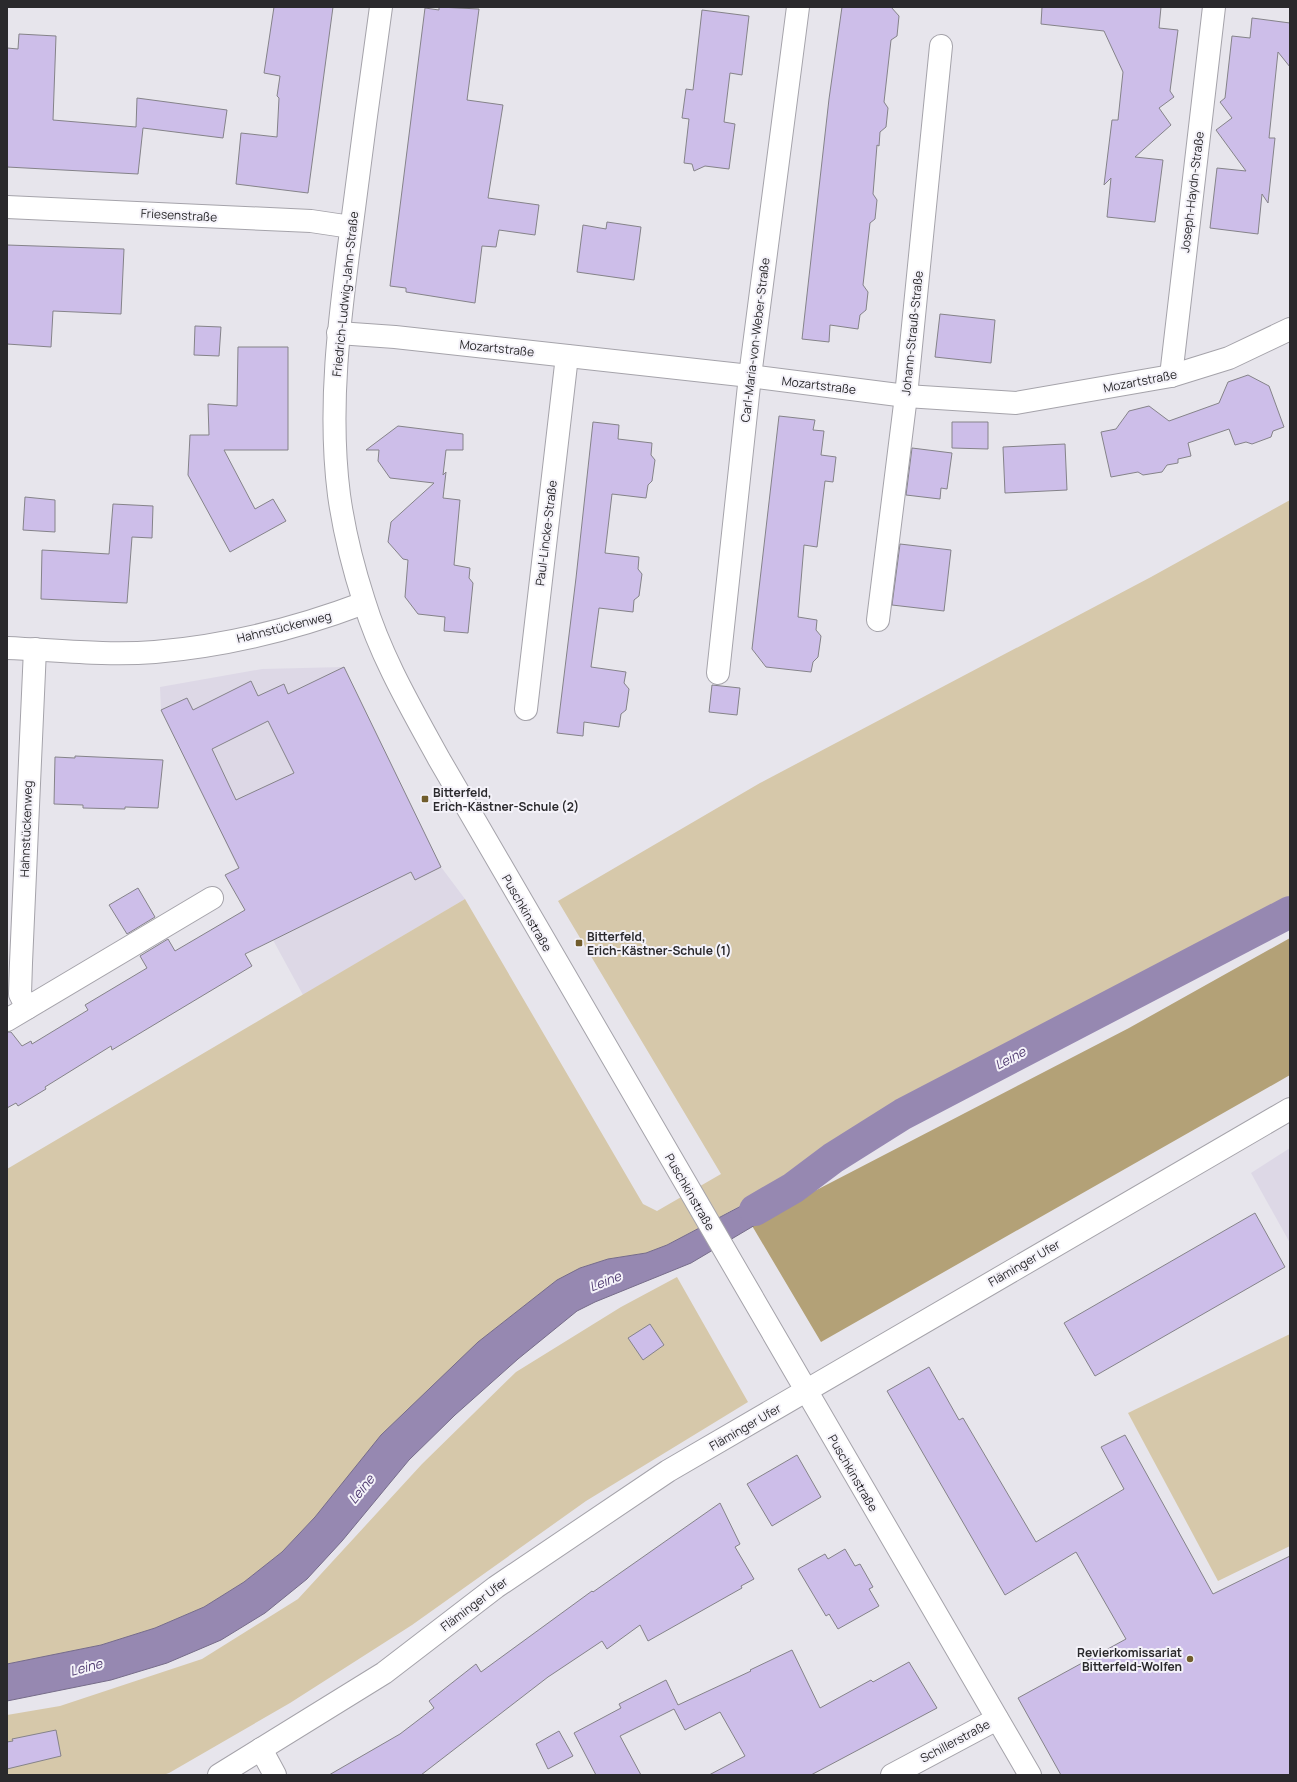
<svg xmlns="http://www.w3.org/2000/svg" width="1297" height="1782" viewBox="0 0 1297 1782" font-family="Manrope,sans-serif">
  <rect width="100%" height="100%" fill="#e7e5ec"/>
  <!-- built -->
  <g fill="#ddd8e6">
    <path d="M 344,667 L 441,867 L 465,899 L 303,995 L 273,940 L 161,710 L 160,687 L 262,669 Z"/>
    <path d="M 1290,1148 L 1290,1243 L 1251,1173 Z"/>
  </g>
  <!-- green -->
  <g fill="#d6c8aa">
    <path d="M 1290,500 L 1290,913 L 667,1245 L 646,1253 L 608,1259 L 580,1268 L 315,1517 L 282,1552 L 244,1582 L 204,1607 L 155,1628 L 101,1645 L 7,1664 L 7,1169 L 465,899 L 643,1204 L 657,1211 L 721,1174 L 558,901 L 760,783 L 1151,577 Z"/>
    <path d="M 677,1277 L 748,1402 L 586,1501 L 412,1625 L 290,1703 L 169,1773 L 163,1775 L 7,1775 L 7,1715 L 60,1706 L 202,1659 L 298,1599 L 422,1464 L 516,1372 L 621,1307 Z"/>
    <path d="M 1290,1334 L 1290,1546 L 1218,1581 L 1128,1413 Z"/>
  </g>
  <!-- forest -->
  <path fill="#b3a177" d="M 1290,938 L 1290,1075 L 821,1342 L 751,1224 L 1129,1028 Z"/>
  <!-- water -->
  <path fill="#9688b1" stroke="#766c89" d="M 787,1178 L 799,1199 L 691,1263 L 595,1302 L 577,1311 L 518,1359 L 455,1415 L 409,1460 L 342,1541 L 307,1579 L 265,1613 L 221,1640 L 167,1663 L 111,1680 L 7,1701 L 7,1664 L 101,1645 L 155,1628 L 204,1607 L 244,1582 L 282,1552 L 315,1517 L 381,1435 L 478,1342 L 557,1280 L 580,1268 L 608,1259 L 646,1253 L 667,1245 L 743,1205 Z"/>
  <g fill="none" stroke-linecap="round" stroke-linejoin="round">
    <!-- canal -->
    <path stroke="#9688b1" stroke-width="32" d="M 755,1210 L 793,1188 L 833,1158 L 903,1114 L 1290,912"/>
  </g>
  <!-- building -->
  <g fill="#cdbee9" stroke="#858389" fill-rule="evenodd">
    <path d="M 274,7 L 333,7 L 308,193 L 236,184 L 241,133 L 277,137 L 279,98 L 277,96 L 280,76 L 264,73 Z"/>
    <path d="M 439,7 L 479,9 L 467,100 L 503,105 L 488,198 L 539,205 L 535,235 L 499,230 L 496,247 L 482,246 L 475,303 L 406,292 L 406,288 L 390,286 L 425,8 L 439,10 Z"/>
    <path d="M 842,7 L 891,7 L 899,16 L 897,36 L 891,40 L 884,102 L 888,108 L 886,127 L 880,132 L 879,146 L 877,145 L 873,194 L 877,200 L 875,219 L 870,223 L 863,285 L 868,292 L 866,310 L 860,315 L 858,329 L 830,325 L 829,342 L 802,339 L 829,99 Z"/>
    <path d="M 1042,7 L 1161,7 L 1159,28 L 1178,30 L 1170,91 L 1174,97 L 1159,108 L 1171,125 L 1135,157 L 1163,160 L 1155,222 L 1107,217 L 1111,178 L 1104,185 L 1112,120 L 1118,120 L 1123,72 L 1104,31 L 1041,24 Z"/>
    <path d="M 702,10 L 749,16 L 742,75 L 730,73 L 724,122 L 735,124 L 729,169 L 705,166 L 694,171 L 692,164 L 684,163 L 689,119 L 682,118 L 686,89 L 693,90 Z"/>
    <path d="M 1252,18 L 1290,23 L 1290,67 L 1278,52 L 1269,138 L 1275,138 L 1268,203 L 1262,194 L 1258,234 L 1210,228 L 1217,168 L 1246,171 L 1216,130 L 1232,118 L 1220,102 L 1225,98 L 1232,36 L 1250,38 Z"/>
    <path d="M 19,34 L 56,36 L 53,120 L 136,127 L 137,98 L 227,110 L 223,138 L 143,128 L 138,174 L 7,167 L 7,48 L 18,49 Z"/>
    <path d="M 607,222 L 641,227 L 634,280 L 577,272 L 583,225 L 606,229 Z"/>
    <path d="M 7,245 L 124,249 L 121,314 L 53,311 L 51,347 L 7,344 Z"/>
    <path d="M 940,314 L 995,320 L 991,363 L 935,357 Z"/>
    <path d="M 195,326 L 221,327 L 219,356 L 194,355 Z"/>
    <path d="M 238,347 L 288,347 L 288,450 L 224,450 L 255,509 L 273,499 L 286,521 L 230,552 L 188,475 L 190,435 L 209,435 L 208,404 L 237,406 Z"/>
    <path d="M 1248,375 L 1269,386 L 1284,427 L 1273,431 L 1271,437 L 1252,444 L 1246,442 L 1235,445 L 1229,429 L 1188,443 L 1191,456 L 1178,459 L 1178,463 L 1167,465 L 1162,472 L 1143,475 L 1138,472 L 1111,477 L 1101,432 L 1116,429 L 1129,411 L 1149,406 L 1169,421 L 1219,403 L 1228,382 Z"/>
    <path d="M 779,416 L 815,420 L 813,430 L 824,431 L 821,455 L 836,457 L 833,482 L 825,481 L 817,547 L 804,545 L 798,617 L 817,620 L 816,630 L 821,636 L 818,657 L 813,662 L 811,672 L 766,667 L 752,649 Z"/>
    <path d="M 593,422 L 619,425 L 618,439 L 652,443 L 651,455 L 655,460 L 652,481 L 648,485 L 646,498 L 612,494 L 605,553 L 639,557 L 638,569 L 642,574 L 639,596 L 634,600 L 633,612 L 599,608 L 591,667 L 626,672 L 624,683 L 629,689 L 626,710 L 621,714 L 619,727 L 584,722 L 583,736 L 557,733 L 576,578 Z"/>
    <path d="M 952,422 L 988,422 L 988,449 L 952,448 Z"/>
    <path d="M 398,426 L 463,434 L 463,450 L 446,450 L 443,475 L 446,472 L 443,498 L 460,500 L 454,565 L 470,568 L 469,578 L 473,583 L 468,633 L 444,631 L 445,617 L 418,614 L 405,597 L 408,560 L 403,559 L 388,542 L 391,522 L 434,483 L 390,478 L 378,461 L 379,450 L 366,450 Z"/>
    <path d="M 1065,444 L 1067,490 L 1005,493 L 1003,447 Z"/>
    <path d="M 912,448 L 952,453 L 947,489 L 941,488 L 940,499 L 906,495 Z"/>
    <path d="M 25,497 L 55,500 L 55,532 L 23,530 Z"/>
    <path d="M 113,504 L 153,506 L 152,538 L 132,537 L 127,603 L 41,599 L 42,550 L 109,554 Z"/>
    <path d="M 900,544 L 951,550 L 944,611 L 892,605 Z"/>
    <path d="M 344,667 L 441,867 L 415,880 L 411,872 L 245,954 L 252,966 L 112,1050 L 111,1046 L 45,1087 L 46,1089 L 18,1106 L 16,1103 L 7,1108 L 7,1032 L 11,1032 L 22,1046 L 31,1041 L 32,1044 L 88,1010 L 85,1005 L 147,968 L 140,956 L 168,939 L 175,951 L 245,910 L 225,875 L 239,868 L 161,710 L 187,698 L 193,710 L 251,681 L 258,696 L 284,684 L 288,694 ZM 268,721 L 294,773 L 236,800 L 212,749 Z"/>
    <path d="M 712,685 L 740,688 L 737,715 L 709,712 Z"/>
    <path d="M 75,756 L 163,760 L 158,808 L 125,807 L 125,809 L 83,808 L 83,805 L 54,804 L 55,757 L 75,758 Z"/>
    <path d="M 138,888 L 155,917 L 127,934 L 109,905 Z"/>
    <path d="M 1255,1213 L 1285,1267 L 1095,1376 L 1064,1323 Z"/>
    <path d="M 650,1324 L 664,1345 L 643,1360 L 628,1338 Z"/>
    <path d="M 929,1367 L 959,1420 L 963,1418 L 1036,1542 L 1124,1489 L 1101,1447 L 1125,1435 L 1213,1594 L 1290,1556 L 1290,1775 L 1061,1775 L 1018,1698 L 1126,1639 L 1076,1552 L 1005,1595 L 887,1391 Z"/>
    <path d="M 797,1455 L 821,1497 L 772,1526 L 747,1484 Z"/>
    <path d="M 720,1503 L 740,1544 L 735,1547 L 754,1579 L 741,1586 L 742,1588 L 648,1641 L 640,1625 L 607,1649 L 602,1641 L 548,1677 L 421,1775 L 329,1775 L 400,1734 L 434,1708 L 429,1701 L 476,1664 L 481,1672 L 592,1591 L 593,1592 Z"/>
    <path d="M 845,1549 L 855,1566 L 860,1564 L 873,1587 L 869,1589 L 879,1606 L 838,1629 L 829,1614 L 826,1616 L 798,1569 L 825,1554 L 828,1559 Z"/>
    <path d="M 792,1650 L 820,1708 L 871,1680 L 873,1682 L 909,1662 L 937,1708 L 811,1775 L 709,1775 L 745,1756 L 720,1712 L 685,1730 L 674,1709 L 620,1736 L 641,1775 L 596,1775 L 574,1733 L 621,1708 L 619,1704 L 666,1680 L 678,1705 L 751,1671 L 750,1670 Z"/>
    <path d="M 56,1730 L 61,1756 L 7,1769 L 7,1742 L 13,1741 L 12,1739 Z"/>
    <path d="M 559,1731 L 573,1756 L 548,1769 L 536,1744 Z"/>
  </g>
  <g fill="none" stroke-linecap="round" stroke-linejoin="round">
    <defs>
      <g id="minor">
        <path d="M 381,7 C 371,77 362,146 353,216 C 341,308 327,402 339,495 C 344,531 353,567 364,601 C 381,657 411,708 439,759 L 1030,1775"/>
        <path d="M 7,207 L 311,221 L 351,227"/>
        <path d="M 338,333 L 395,337 L 750,376 L 906,396 L 1016,403 L 1171,376 L 1229,358 L 1290,329"/>
        <path d="M 1171,376 L 1214,7"/>
        <path d="M 878,620 L 906,396 L 941,46"/>
        <path d="M 7,648 C 56,650 106,656 155,652 C 225,646 298,628 364,603"/>
        <path d="M 718,673 L 750,376 L 798,7"/>
        <path d="M 526,709 L 567,356"/>
        <path d="M 27,1008 L 20,994 L 21,963 L 35,649"/>
        <path d="M 7,1020 L 212,898"/>
        <path d="M 261,1749 L 275,1775"/>
        <path d="M 219,1775 L 384,1673 L 496,1587 L 668,1471 L 1290,1109"/>
        <path d="M 892,1775 L 997,1719"/>
      </g>
    </defs>
    <!-- minor casing -->
    <use href="#minor" stroke="#a5a3aa" stroke-width="24"/>
    <!-- minor -->
    <use href="#minor" stroke="#fff" stroke-width="22"/>
  </g>
  <!-- markers -->
  <g fill="#715d2c" stroke="#f4f2f9" stroke-width="1.5">
    <rect x="421" y="795" width="8" height="8" rx="2"/>
    <rect x="575" y="939" width="8" height="8" rx="2"/>
    <circle cx="1190" cy="1659" r="4"/>
  </g>
  <g text-anchor="middle" dominant-baseline="central" stroke-width="4" stroke-linejoin="round" paint-order="stroke">
    <!-- street labels -->
    <g font-size="12" fill="#2a292c" stroke="#f4f2f9">
      <text transform="translate(1192 192) rotate(-83)">Joseph-Haydn-Straße</text>
      <text transform="translate(179 215) rotate(3)">Friesenstraße</text>
      <text transform="translate(345 294) rotate(-84)">Friedrich-Ludwig-Jahn-Straße</text>
      <text transform="translate(912 333) rotate(-84)">Johann-Strauß-Straße</text>
      <text transform="translate(755 340) rotate(-83)">Carl-Maria-von-Weber-Straße</text>
      <text transform="translate(497 348) rotate(6)">Mozartstraße</text>
      <text transform="translate(1140 381) rotate(-11)">Mozartstraße</text>
      <text transform="translate(819 385) rotate(7)">Mozartstraße</text>
      <text transform="translate(546 533) rotate(-83)">Paul-Lincke-Straße</text>
      <text transform="translate(284 627) rotate(-14)">Hahnstückenweg</text>
      <text transform="translate(26 829) rotate(-88)">Hahnstückenweg</text>
      <text transform="translate(527 913) rotate(60)">Puschkinstraße</text>
      <text transform="translate(690 1192) rotate(60)">Puschkinstraße</text>
      <text transform="translate(1024 1263) rotate(-30)">Fläminger Ufer</text>
      <text transform="translate(745 1427) rotate(-30)">Fläminger Ufer</text>
      <text transform="translate(853 1473) rotate(60)">Puschkinstraße</text>
      <text transform="translate(474 1604) rotate(-37)">Fläminger Ufer</text>
      <text transform="translate(955 1741) rotate(-28)">Schillerstraße</text>
    </g>
    <!-- poi labels -->
    <g font-size="12" font-weight="bold" fill="#2a292c" stroke="#f4f2f9" text-anchor="start">
      <text x="433" y="792">Bitterfeld,<tspan x="433" dy="14">Erich-Kästner-Schule (2)</tspan></text>
      <text x="587" y="936">Bitterfeld,<tspan x="587" dy="14">Erich-Kästner-Schule (1)</tspan></text>
      <text x="1182" y="1652" text-anchor="end">Revierkomissariat<tspan x="1182" dy="14">Bitterfeld-Wolfen</tspan></text>
    </g>
    <!-- water labels -->
    <g font-size="13" font-style="italic" fill="#513c72" stroke="#f4f2f9">
      <text transform="translate(1010 1058) rotate(-28)">Leine</text>
      <text transform="translate(605 1281) rotate(-22)">Leine</text>
      <text transform="translate(361 1489) rotate(-51)">Leine</text>
      <text transform="translate(86 1667) rotate(-15)">Leine</text>
    </g>
  </g>
  <!-- border -->
  <rect width="1297" height="1782" fill="none" stroke="#2a292c" stroke-width="16"/>
</svg>
